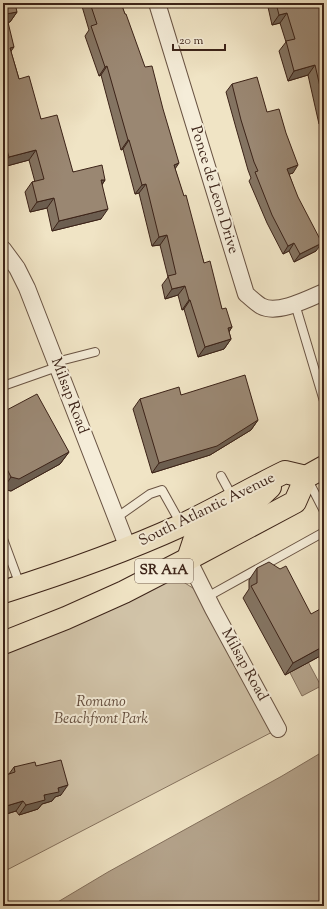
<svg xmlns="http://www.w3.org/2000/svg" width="327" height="909" viewBox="0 0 327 909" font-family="'Sorts Mill Goudy',serif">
  <rect width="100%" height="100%" fill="#f0e4c5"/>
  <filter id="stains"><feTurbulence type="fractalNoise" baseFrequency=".005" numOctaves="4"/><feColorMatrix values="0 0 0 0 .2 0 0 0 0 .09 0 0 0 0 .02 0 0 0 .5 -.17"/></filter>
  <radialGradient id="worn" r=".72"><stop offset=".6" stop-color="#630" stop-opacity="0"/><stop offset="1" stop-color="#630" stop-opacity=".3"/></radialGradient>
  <!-- green -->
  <path fill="#d1c3a8" stroke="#867360" d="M 177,578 L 207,597 L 278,729 L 3,872 L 3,643 L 122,602 Z"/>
  <!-- water -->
  <g fill="#b3a28a" stroke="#836f5c">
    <path d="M 305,656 L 321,686 L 302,696 L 286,665 Z"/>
    <path d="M 324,751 L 324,906 L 51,906 L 108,872 L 282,776 Z"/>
  </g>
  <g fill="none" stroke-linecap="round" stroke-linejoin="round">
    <defs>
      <g id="lane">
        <path d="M 295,304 L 324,401"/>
        <path d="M 56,362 L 95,352"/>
        <path d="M 3,386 L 57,367"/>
        <path d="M 221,476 L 233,498"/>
        <path d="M 308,480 L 324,511"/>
        <path d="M 116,518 L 150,494 L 162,490 L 181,524"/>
        <path d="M 3,539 L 20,585"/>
        <path d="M 207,597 L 324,532"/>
      </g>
      <g id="street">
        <path d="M 157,3 L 246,294 C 251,298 256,303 261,306 C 277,315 308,299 324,292"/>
        <path d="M 3,249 L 17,268 L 27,288 L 128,548"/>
        <path d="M 188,559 L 213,609 L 278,729"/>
      </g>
      <g id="primary">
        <path d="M 306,477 L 324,467"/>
        <path d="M 188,559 L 194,541 L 199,535 L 247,509 L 270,487"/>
        <path d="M 3,592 C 63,573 123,552 180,526 C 216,509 250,489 285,472 L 306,477"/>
        <path d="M 3,643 L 66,618 L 124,592 L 188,559 L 295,502 L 306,477"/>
      </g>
    </defs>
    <!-- lane casing -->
    <use href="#lane" stroke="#695343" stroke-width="10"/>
    <!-- street casing -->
    <use href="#street" stroke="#695343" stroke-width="18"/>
    <!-- primary casing -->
    <use href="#primary" stroke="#3c2318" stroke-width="24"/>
    <!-- lane -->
    <use href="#lane" stroke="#f5edd9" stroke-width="8"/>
    <!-- street -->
    <use href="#street" stroke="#f5edd9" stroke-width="16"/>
    <!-- primary -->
    <use href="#primary" stroke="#f0e4c5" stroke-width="22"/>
  </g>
  <!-- wall -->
  <g fill="#847462" stroke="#3c2318">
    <path d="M 3,3 L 17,12 L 10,22 L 8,22 L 11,52 L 19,79 L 41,119 L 73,172 L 105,180 L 102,185 L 101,219 L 52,231 L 47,208 L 30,212 L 25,192 L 32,182 L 35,182 L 29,160 L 3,167 Z"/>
    <path d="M 81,3 L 121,3 L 175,169 L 204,263 L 222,309 L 232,327 L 229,332 L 231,339 L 224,349 L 198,357 L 184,309 L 182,310 L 178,295 L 165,299 L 162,285 L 168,277 L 160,245 L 152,246 L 139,193 L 135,194 L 123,149 L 121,150 L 101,75 L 99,76 L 85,36 L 89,30 Z"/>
    <path d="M 270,3 L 320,3 L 324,17 L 324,137 L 321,124 L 319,124 L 308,75 L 288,81 L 279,51 L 286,42 L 280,23 L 272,25 L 268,7 Z"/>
    <path d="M 232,84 L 267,112 L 293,173 L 289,174 L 316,251 L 294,262 L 289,251 L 283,254 L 267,223 L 249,181 L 251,178 L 248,170 L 236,128 L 226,92 Z"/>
    <path d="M 324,316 L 324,331 L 321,320 Z"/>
    <path d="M 181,395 L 258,420 L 251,430 L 210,455 L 152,473 L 133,409 L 140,399 Z"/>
    <path d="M 3,412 L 69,452 L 60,464 L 11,491 L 3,489 Z"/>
    <path d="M 257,568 L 324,654 L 285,675 L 243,598 L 249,589 L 249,580 Z"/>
    <path d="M 36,766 L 61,795 L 55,797 L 52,801 L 42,804 L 38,809 L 19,815 L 16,811 L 3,815 L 3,776 L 9,774 L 14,767 Z"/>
  </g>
  <!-- shaded-wall -->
  <g fill="#6c5e50" stroke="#3c2318">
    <path d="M 17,12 L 10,22 L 3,23 L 6,14 Z"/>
    <path d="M 287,13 L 280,23 L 272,25 L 279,15 Z"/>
    <path d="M 14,47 L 7,57 L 10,48 Z"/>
    <path d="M 315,65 L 308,75 L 288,81 L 294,71 Z"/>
    <path d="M 107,66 L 101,75 L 99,76 L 105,67 Z"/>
    <path d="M 324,117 L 324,120 L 321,124 L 319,124 Z"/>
    <path d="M 128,140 L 129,140 L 123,149 L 121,150 Z"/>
    <path d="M 36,150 L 29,160 L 3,167 L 3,165 L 9,157 Z"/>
    <path d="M 179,163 L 173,172 L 174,165 Z"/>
    <path d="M 298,165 L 293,173 L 281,177 L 287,169 Z"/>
    <path d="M 101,180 L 105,180 L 98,190 Z"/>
    <path d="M 146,184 L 139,193 L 135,194 L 142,185 Z"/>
    <path d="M 54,198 L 47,208 L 30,212 L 37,202 Z"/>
    <path d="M 108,209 L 101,219 L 52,231 L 59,221 Z"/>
    <path d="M 167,235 L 160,245 L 152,246 L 159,237 Z"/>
    <path d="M 294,243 L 289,251 L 283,254 L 288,246 Z"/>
    <path d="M 322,243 L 316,251 L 294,262 L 300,254 Z"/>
    <path d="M 185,286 L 178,295 L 165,299 L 172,289 Z"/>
    <path d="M 189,300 L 190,300 L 184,309 L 182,310 Z"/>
    <path d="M 232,327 L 226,336 L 228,328 Z"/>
    <path d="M 231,339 L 224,349 L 198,357 L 205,347 Z"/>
    <path d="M 258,420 L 251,430 L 210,455 L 152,473 L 159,463 Z"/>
    <path d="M 69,452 L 60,464 L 11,491 L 3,489 L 11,477 Z"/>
    <path d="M 7,469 L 3,474 L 3,471 Z"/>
    <path d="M 324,646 L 324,654 L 285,675 L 293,663 Z"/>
    <path d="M 68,785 L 61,795 L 55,797 L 52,801 L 42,804 L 38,809 L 19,815 L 26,805 L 58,788 Z"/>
    <path d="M 23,801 L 16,811 L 3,815 L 3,807 Z"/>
  </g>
  <!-- building -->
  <g fill="#9a8772" stroke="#3c2318">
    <path d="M 3,3 L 15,3 L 17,12 L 6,14 L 14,47 L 10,48 L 19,79 L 29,76 L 41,119 L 57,115 L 73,172 L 102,165 L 105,180 L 101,180 L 108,209 L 59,221 L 54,198 L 37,202 L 32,182 L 44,179 L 36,150 L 9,157 L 3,137 Z"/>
    <path d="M 90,3 L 121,3 L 125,14 L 126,14 L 145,67 L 152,66 L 163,109 L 179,163 L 174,165 L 184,196 L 186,195 L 204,263 L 210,261 L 222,309 L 226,308 L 232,327 L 228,328 L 231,339 L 205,347 L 190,300 L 189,300 L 185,286 L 172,289 L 168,276 L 176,274 L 167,235 L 159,237 L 146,184 L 142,185 L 129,140 L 128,140 L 107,66 L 105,67 L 91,26 L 97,24 Z"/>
    <path d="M 276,3 L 320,3 L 324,17 L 324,104 L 315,65 L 294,71 L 286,41 L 295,39 L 287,13 L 279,15 Z"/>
    <path d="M 257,77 L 267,112 L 279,109 L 286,133 L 298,165 L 287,169 L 298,197 L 322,243 L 300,254 L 294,243 L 288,246 L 272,215 L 255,172 L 258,171 L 254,162 L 241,120 L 232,84 Z"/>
    <path d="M 245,375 L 258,420 L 217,446 L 159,463 L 140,399 L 179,387 L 181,395 Z"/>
    <path d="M 37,394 L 69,452 L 19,479 L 11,477 L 7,469 L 3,471 L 3,412 Z"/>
    <path d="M 269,562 L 280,569 L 286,566 L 311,614 L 324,607 L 324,646 L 293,663 L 251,586 L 257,583 L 257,568 Z"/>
    <path d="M 61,760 L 68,785 L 58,788 L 59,792 L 44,795 L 45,800 L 26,805 L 23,801 L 3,807 L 3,776 L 15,772 L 14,767 L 35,762 L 36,766 Z"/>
  </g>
  <g text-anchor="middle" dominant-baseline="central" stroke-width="4" stroke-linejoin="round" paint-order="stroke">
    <!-- shield labels -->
    <rect fill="#f5edd9" stroke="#746052" stroke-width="1" x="135" y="559" width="58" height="24" rx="3"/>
    <g font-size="14" font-weight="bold" fill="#3c2318">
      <text x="164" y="571">SR A1A</text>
    </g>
    <!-- street labels -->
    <g font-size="15" fill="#3c2318" stroke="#f5edd9">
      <text transform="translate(214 190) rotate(73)">Ponce de Leon Drive</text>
      <text transform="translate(69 396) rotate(69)">Milsap Road</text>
      <text transform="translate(207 510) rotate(-26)">South Atlantic Avenue</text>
      <text transform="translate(244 665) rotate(61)">Milsap Road</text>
    </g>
    <!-- park labels -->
    <g font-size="15" font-style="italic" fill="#614b3c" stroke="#f5edd9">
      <text x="101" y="702">Romano<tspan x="101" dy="17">Beachfront Park</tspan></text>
    </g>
  </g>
  <!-- margin -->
  <rect width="327" height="909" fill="none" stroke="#f0e4c5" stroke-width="16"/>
  <rect x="4" y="4" width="319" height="901" fill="none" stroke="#3c2318" stroke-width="2"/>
  <rect x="8" y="8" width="311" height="893" fill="none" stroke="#3c2318"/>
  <!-- scale -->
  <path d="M173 44v6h52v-6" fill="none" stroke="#3c2318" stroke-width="2"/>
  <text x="179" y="44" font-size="12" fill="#3c2318" stroke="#f5edd9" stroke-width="3" paint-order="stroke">20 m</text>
  <rect width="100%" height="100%" filter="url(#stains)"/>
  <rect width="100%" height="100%" fill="url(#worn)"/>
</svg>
